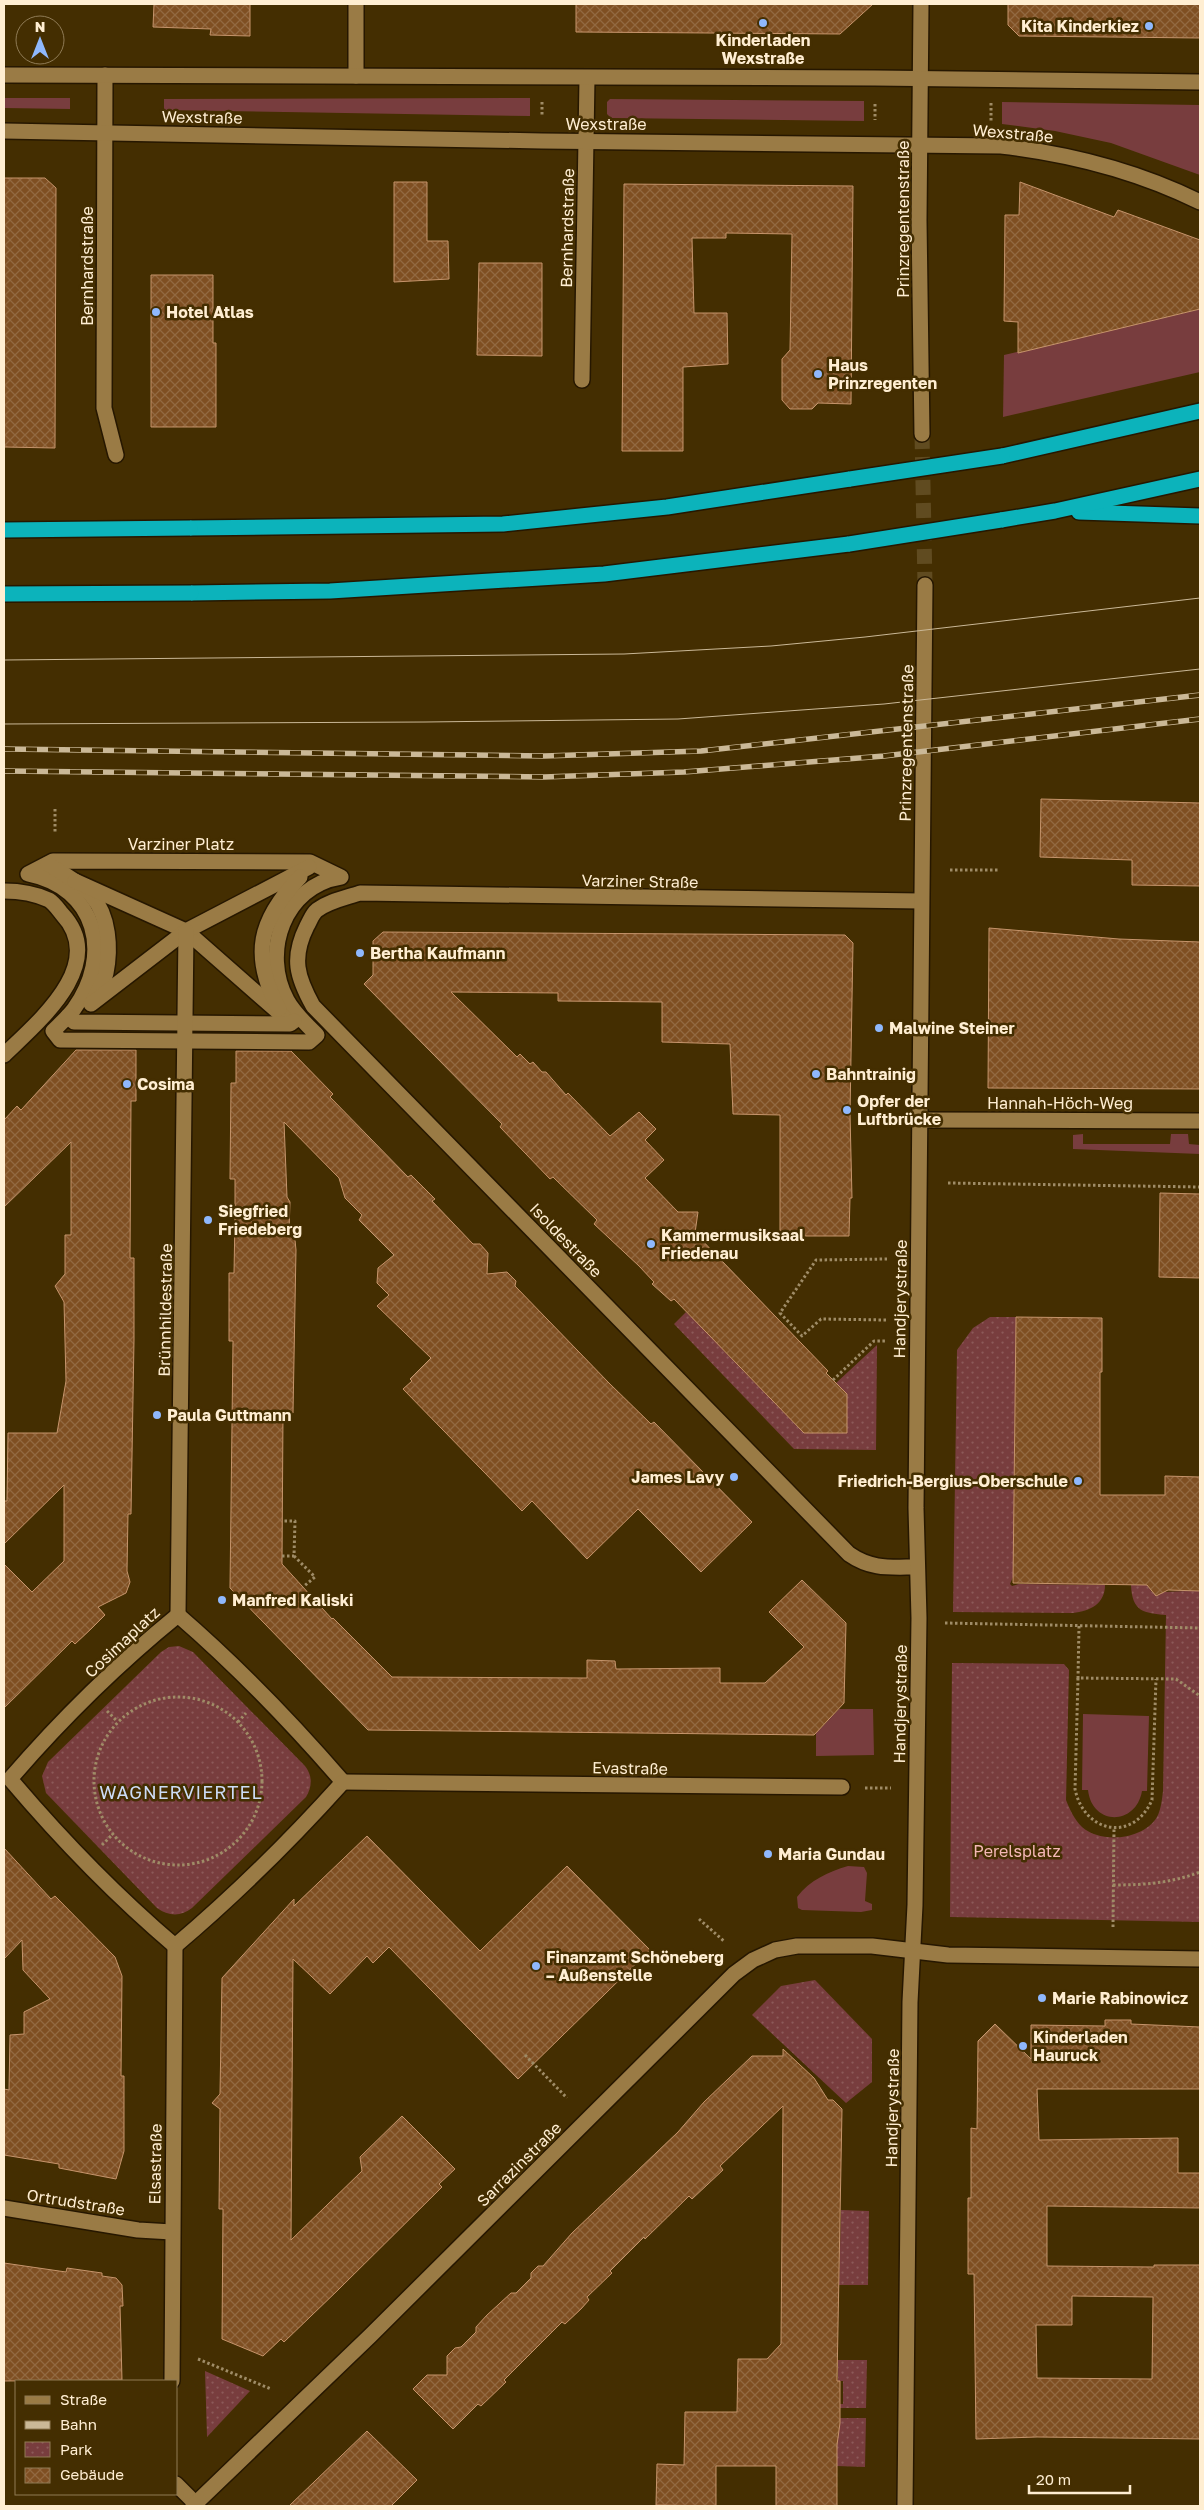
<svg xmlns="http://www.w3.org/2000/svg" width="1204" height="2510" viewBox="0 0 1204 2510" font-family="'Golos Text',sans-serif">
  <defs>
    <pattern id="park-dots" width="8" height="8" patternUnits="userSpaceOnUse" patternTransform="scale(1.25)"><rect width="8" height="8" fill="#783d3e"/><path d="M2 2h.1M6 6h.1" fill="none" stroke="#8c5959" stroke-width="1.8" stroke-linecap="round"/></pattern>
    <pattern id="building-cross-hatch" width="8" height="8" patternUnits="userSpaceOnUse" patternTransform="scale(1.25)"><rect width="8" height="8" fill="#7f4f22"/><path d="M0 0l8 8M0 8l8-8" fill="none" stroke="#926941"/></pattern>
  </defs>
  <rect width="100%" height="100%" fill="#442e01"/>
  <!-- grass -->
  <g fill="#783d3e">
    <path d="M 4,98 L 70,98 L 70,109 L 4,108 Z"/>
    <path d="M 530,98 L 530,116 L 164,110 L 164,99 Z"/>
    <path d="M 610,99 L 864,101 L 864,121 L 611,118 L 607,114 L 607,102 Z"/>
    <path d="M 1002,102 L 1200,105 L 1200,175 L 1111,143 L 1055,131 L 1002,124 Z"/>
    <path d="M 1200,309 L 1200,372 L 1003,417 L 1004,355 Z"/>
    <path d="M 1083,1134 L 1083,1144 L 1170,1144 L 1171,1134 L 1188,1134 L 1189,1144 L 1200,1145 L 1200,1154 L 1073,1149 L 1073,1135 Z"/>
    <path d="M 839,1709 L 873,1709 L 874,1755 L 816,1756 L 816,1727 L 820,1729 Z"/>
    <path d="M 1083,1714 L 1149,1716 L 1147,1791 L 1142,1791 C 1136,1826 1092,1826 1088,1790 L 1082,1790 Z"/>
    <path d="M 848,1866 L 864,1867 L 867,1873 L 865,1901 L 872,1904 L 872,1910 L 861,1912 L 802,1910 L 798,1908 L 797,1897 C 810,1880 828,1872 848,1866 Z"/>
  </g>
  <!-- park -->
  <g fill="url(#park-dots)">
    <path d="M 686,1312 L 691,1317 L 695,1313 L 724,1351 L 804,1433 L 847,1433 L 847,1395 L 836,1383 L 877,1345 L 876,1450 L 794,1449 L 674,1324 Z"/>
    <path d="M 990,1317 L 1016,1317 L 1013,1577 L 1010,1584 L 1012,1586 L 1019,1584 L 1105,1585 C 1105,1604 1090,1611 1073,1613 L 953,1612 L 957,1350 L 973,1328 Z"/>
    <path d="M 1131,1585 L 1147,1585 C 1149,1587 1150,1590 1152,1592 C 1154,1593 1193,1590 1200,1591 L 1200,1922 L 950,1917 L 952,1663 L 1064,1664 L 1069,1670 L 1066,1800 C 1070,1810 1074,1819 1082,1827 C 1101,1844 1143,1840 1157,1817 C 1161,1810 1162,1799 1163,1791 L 1166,1615 C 1144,1613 1132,1612 1131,1585 Z"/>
    <path d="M 179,1646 L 193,1652 L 305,1766 C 313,1776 312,1787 306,1797 L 192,1908 C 181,1917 168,1916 157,1908 L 46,1793 L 42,1776 L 48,1762 L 161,1652 L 169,1647 Z"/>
    <path d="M 815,1980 L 872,2039 L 872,2082 L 846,2103 L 752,2015 L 781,1986 Z"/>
    <path d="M 841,2210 L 869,2211 L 868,2285 L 839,2285 Z"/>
    <path d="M 838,2360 L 867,2360 L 866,2408 L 840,2408 L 840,2404 L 843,2404 L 843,2381 L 838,2381 Z"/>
    <path d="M 205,2371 L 250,2391 L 207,2437 Z"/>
    <path d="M 840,2418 L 866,2418 L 865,2467 L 837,2466 L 837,2421 L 840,2421 Z"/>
  </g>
  <!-- building -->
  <g fill="url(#building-cross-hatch)" stroke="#c6946b" fill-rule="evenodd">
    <path d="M 154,4 L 250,4 L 250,36 L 210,35 L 211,29 L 153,27 Z"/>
    <path d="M 576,4 L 873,4 L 840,34 L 576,32 Z"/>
    <path d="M 1008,4 L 1200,4 L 1200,38 L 1019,36 L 1008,25 Z"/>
    <path d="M 4,178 L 45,178 L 56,188 L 55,448 L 4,447 Z"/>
    <path d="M 394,182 L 427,182 L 427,241 L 448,241 L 449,279 L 394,282 Z"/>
    <path d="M 1020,182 L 1114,217 L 1118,210 L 1200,240 L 1200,309 L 1018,353 L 1018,322 L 1004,321 L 1005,215 L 1019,215 Z"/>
    <path d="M 624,184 L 853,186 L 851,404 L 818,403 L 812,409 L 790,409 L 782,400 L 782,359 L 790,350 L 792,234 L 726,233 L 726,238 L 692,238 L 694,313 L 727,313 L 728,364 L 683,367 L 683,451 L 622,451 Z"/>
    <path d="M 479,263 L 542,263 L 542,356 L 477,355 Z"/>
    <path d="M 151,275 L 213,275 L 213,343 L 216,343 L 216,427 L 151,427 Z"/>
    <path d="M 1041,799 L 1200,803 L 1200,886 L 1132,885 L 1132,860 L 1040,857 Z"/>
    <path d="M 989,928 L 1119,939 L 1200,942 L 1200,1089 L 988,1088 Z"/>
    <path d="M 383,932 L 845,935 L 853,943 L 850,1114 L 852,1198 L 850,1198 L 849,1236 L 780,1236 L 780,1115 L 733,1114 L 730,1044 L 662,1042 L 662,1002 L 558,1001 L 558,993 L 451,992 L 517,1057 L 520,1054 L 530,1064 L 533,1062 L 542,1072 L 546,1072 L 566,1095 L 568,1093 L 610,1136 L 639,1112 L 656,1129 L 645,1140 L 664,1160 L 645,1178 L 678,1212 L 698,1212 L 695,1233 L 828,1371 L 826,1373 L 847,1394 L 847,1433 L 804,1433 L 674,1299 L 671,1301 L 652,1284 L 654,1282 L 639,1266 L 594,1224 L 597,1220 L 553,1177 L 550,1179 L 500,1127 L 502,1124 L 364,984 L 373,975 L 373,941 Z"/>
    <path d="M 76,1050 L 136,1050 L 136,1101 L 131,1101 L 130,1258 L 134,1258 L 134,1340 L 131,1514 L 128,1514 L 127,1571 L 130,1582 L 126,1593 L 98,1607 L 105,1615 L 91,1629 L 75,1644 L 72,1641 L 4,1708 L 4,1564 L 32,1592 L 64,1561 L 64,1485 L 4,1544 L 4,1501 L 7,1501 L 8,1433 L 57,1433 L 66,1381 L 64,1302 L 55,1286 L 65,1274 L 65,1235 L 71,1235 L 71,1142 L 4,1207 L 4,1120 L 17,1106 L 21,1110 Z"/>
    <path d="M 236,1051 L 291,1051 L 333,1094 L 330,1097 L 408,1177 L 411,1175 L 435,1199 L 432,1201 L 473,1244 L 480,1244 L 488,1253 L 487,1274 L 507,1272 L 516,1281 L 515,1286 L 609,1383 L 651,1424 L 654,1422 L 752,1522 L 701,1572 L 638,1509 L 587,1559 L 532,1501 L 522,1511 L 403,1389 L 412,1381 L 410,1379 L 431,1358 L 377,1306 L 389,1295 L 377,1283 L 378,1268 L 394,1255 L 359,1220 L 362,1215 L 345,1198 L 339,1178 L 284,1122 L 287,1197 L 290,1202 L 289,1230 L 294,1230 L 296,1250 L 293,1413 L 283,1413 L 282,1564 L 332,1619 L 333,1618 L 392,1677 L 587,1678 L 587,1660 L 615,1661 L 616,1669 L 720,1668 L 720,1683 L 765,1683 L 804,1647 L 769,1612 L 802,1580 L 846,1623 L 844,1703 L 814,1735 L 368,1730 L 230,1588 L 233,1341 L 229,1341 L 229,1273 L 234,1273 L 235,1218 L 235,1179 L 230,1179 L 231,1083 L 236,1083 Z"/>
    <path d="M 1160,1193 L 1200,1194 L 1200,1278 L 1159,1277 Z"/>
    <path d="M 1016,1317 L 1102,1318 L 1102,1372 L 1100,1372 L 1100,1495 L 1165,1495 L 1165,1476 L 1200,1477 L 1200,1591 L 1168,1590 L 1156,1596 L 1147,1585 L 1013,1583 Z"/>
    <path d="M 367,1836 L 480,1951 L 567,1866 L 650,1950 L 518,2079 L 389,1947 L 373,1963 L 367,1956 L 330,1994 L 293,1959 L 291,2240 L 362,2171 L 360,2157 L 402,2116 L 455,2169 L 439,2184 L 442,2187 L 338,2290 L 284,2342 L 281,2339 L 263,2356 L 222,2339 L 223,2209 L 219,2209 L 220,2109 L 212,2103 L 220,2094 L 222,1978 L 294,1899 L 294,1906 Z"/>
    <path d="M 4,1848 L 51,1899 L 55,1896 L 115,1957 L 122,1976 L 121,2076 L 124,2076 L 124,2151 L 116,2179 L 59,2168 L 59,2164 L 4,2155 L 4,2089 L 9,2090 L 10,2035 L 24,2034 L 24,2012 L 50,1999 L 23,1970 L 22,1940 L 4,1959 Z"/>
    <path d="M 1105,2020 L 1131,2020 L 1131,2024 L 1200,2027 L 1200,2089 L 1037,2089 L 1039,2140 L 1178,2138 L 1178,2173 L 1200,2173 L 1200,2208 L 1047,2206 L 1047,2266 L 1154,2267 L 1154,2265 L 1200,2265 L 1200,2439 L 1037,2437 L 976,2439 L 974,2274 L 968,2274 L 968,2198 L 971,2198 L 971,2128 L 977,2129 L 978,2041 L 995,2024 L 1031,2059 L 1031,2025 L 1105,2026 ZM 1072,2296 L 1153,2297 L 1152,2379 L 1037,2378 L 1036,2325 L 1072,2325 Z"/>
    <path d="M 783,2049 L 814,2078 L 828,2100 L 833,2100 L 842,2109 L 837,2381 L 840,2381 L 840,2423 L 837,2445 L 837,2506 L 776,2506 L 776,2466 L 716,2466 L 716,2506 L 656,2505 L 657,2464 L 684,2465 L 685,2412 L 737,2412 L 738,2359 L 767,2359 L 781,2344 L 783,2106 L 720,2166 L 723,2170 L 692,2199 L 689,2196 L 645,2239 L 644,2237 L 610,2271 L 612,2273 L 587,2297 L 589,2300 L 581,2309 L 565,2324 L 562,2322 L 504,2380 L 506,2382 L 481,2406 L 478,2404 L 453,2429 L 413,2389 L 427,2375 L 447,2375 L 447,2356 L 455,2348 L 461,2347 L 476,2332 L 476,2327 L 487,2315 L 511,2293 L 516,2293 L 531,2278 L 531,2273 L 538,2266 L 543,2266 L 572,2233 L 678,2132 L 704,2102 L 752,2056 L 783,2056 Z"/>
    <path d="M 4,2263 L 66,2272 L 67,2268 L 102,2273 L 102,2276 L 116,2278 L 122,2285 L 123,2306 L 120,2306 L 122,2380 L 4,2381 Z"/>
    <path d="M 367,2431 L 417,2480 L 391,2506 L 289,2506 Z"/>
  </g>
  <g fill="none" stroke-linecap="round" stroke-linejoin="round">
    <!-- street-tunnel -->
    <path stroke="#604b20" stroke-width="15" stroke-dasharray="15 8" stroke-linecap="butt" d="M 922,434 L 925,585"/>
    <defs>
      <g id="street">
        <path d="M 356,4 L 356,76"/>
        <path d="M 921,4 L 919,220 L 922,434"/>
        <path d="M 105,75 L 104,408 L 116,455"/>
        <path d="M 582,380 L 587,78"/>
        <path d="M 53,861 L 310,862 L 341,877 C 284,886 261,952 287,1000 C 294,1013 306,1024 317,1035 L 309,1042 L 60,1040 L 53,1031 C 60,1024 68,1017 74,1009 C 113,955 97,888 28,874 Z"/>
        <path d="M 48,864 C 63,874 80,882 92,896 C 109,916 111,948 106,973 C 104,982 97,992 93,1001"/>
        <path d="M 75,881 L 186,931 L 284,1017"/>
        <path d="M 4,891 C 18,891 36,894 49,900 C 54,903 58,909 62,914 C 109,964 38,1022 4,1055"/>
        <path d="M 91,1004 L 186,931 L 309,867"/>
        <path d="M 279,1009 C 250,955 259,920 300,877"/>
        <path d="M 68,1016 L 74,1022 L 290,1024 L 294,1021"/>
        <path d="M 920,1120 L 1200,1121"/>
        <path d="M 917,1567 C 891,1567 872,1570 849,1554 L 313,1006 C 297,977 291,958 307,926 C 310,921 312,914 317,910 C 329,901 345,898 360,893 L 921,901"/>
        <path d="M 178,1615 C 237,1666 292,1723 343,1782 C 291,1840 234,1896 175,1946 C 116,1896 60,1838 10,1779 C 59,1722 119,1663 178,1615 Z"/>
        <path d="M 178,1615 L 186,931"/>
        <path d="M 343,1782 L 842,1787"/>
        <path d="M 4,2208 L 138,2230 L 172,2232"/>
        <path d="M 172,2381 L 175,1946"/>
        <path d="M 176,2484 L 196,2504"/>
        <path d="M 193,2506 L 370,2336 L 734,1974 L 753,1960 L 775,1950 L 797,1946 L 872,1946 L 948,1955 L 1200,1959"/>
        <path d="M 905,2506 L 910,2002 L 915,1905 L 919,1618 L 916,1508 L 925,585"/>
      </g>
      <g id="secondary">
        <path d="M 4,75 L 875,78 L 1200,82"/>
        <path d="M 4,131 L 542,141 L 1001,146 C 1071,154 1137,171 1200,202"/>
      </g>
      <g id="highway">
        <path d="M 1002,456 L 1200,411"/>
        <path d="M 1079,512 L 1200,516"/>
        <path d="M 1001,520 L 1055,511 L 1200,479"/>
        <path d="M 190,528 L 503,524 L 667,507 L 850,479"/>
        <path d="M 191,593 L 330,591 L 604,574 L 849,544"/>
      </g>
    </defs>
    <!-- street casing -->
    <use href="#street" stroke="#261700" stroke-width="18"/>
    <!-- secondary casing -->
    <use href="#secondary" stroke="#261700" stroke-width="18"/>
    <!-- highway casing -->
    <use href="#highway" stroke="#261700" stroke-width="18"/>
    <!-- path -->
    <g stroke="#9f8c67" stroke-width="3" stroke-dasharray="2.5 2.5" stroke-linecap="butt">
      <path d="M 542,102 L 542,116"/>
      <path d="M 991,103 L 991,122"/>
      <path d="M 875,104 L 875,120"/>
      <path d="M 55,809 L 55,833"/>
      <path d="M 950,870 L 999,870"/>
      <path d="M 948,1183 L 1200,1187"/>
      <path d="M 886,1320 L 821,1319 L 802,1336 L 780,1313 L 816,1260 L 887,1259"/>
      <path d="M 833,1380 L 874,1341 L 886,1341"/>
      <path d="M 282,1556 L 294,1556 L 295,1521 L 282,1521"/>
      <path d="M 294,1556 L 315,1577 L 303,1587"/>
      <path d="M 945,1623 L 1200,1628"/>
      <path d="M 1079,1626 L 1078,1678 L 1176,1679 L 1200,1696"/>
      <path d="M 1078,1678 L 1075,1789 C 1084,1833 1133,1843 1152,1800 L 1156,1679"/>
      <circle cx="178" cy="1781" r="84"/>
      <path d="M 107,1711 L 117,1721"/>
      <path d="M 238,1722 L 246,1713"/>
      <path d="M 865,1788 L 891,1788"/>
      <path d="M 102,1845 L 112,1835"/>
      <path d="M 1113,1885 C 1145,1885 1171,1883 1200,1872"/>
      <path d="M 699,1919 L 725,1942"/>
      <path d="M 1113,1927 L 1114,1828"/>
      <path d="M 525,2055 L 567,2098"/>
      <path d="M 198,2359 L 271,2389"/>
    </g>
    <!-- street -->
    <use href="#street" stroke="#9a7b45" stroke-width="15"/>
    <!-- secondary -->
    <use href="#secondary" stroke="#9a7b45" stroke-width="15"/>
    <!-- highway -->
    <use href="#highway" stroke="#0cb3bb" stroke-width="15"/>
    <!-- tram -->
    <g stroke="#cab897" stroke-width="1">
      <path d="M 4,660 L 624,654 L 771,646 L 865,637 L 1200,598"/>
      <path d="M 4,724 L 425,722 L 678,719 L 884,704 L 1200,669"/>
    </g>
    <defs>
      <g id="rail">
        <path d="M 4,749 L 544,756 L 701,751 L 1200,695"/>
        <path d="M 4,771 L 544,777 L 684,772 L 884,756 L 1200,719"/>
      </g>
    </defs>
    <!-- rail casing -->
    <use href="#rail" stroke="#cab897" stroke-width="5.5"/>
    <!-- rail -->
    <use href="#rail" stroke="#442e01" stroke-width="4" stroke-dasharray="11" stroke-linecap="butt"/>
    <defs>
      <g id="highway-bridge">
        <path d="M 850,479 L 1002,456"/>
        <path d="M 4,530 L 190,528"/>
        <path d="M 849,544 L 1001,520"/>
        <path d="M 4,594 L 191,593"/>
      </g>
    </defs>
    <!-- highway-bridge casing -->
    <use href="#highway-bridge" stroke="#261700" stroke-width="18" stroke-linecap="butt"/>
    <!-- highway-bridge -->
    <use href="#highway-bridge" stroke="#0cb3bb" stroke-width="15"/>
  </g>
  <!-- markers -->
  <g fill="#8fb8fd" stroke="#442e01" stroke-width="2">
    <circle cx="763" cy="23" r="5"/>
    <circle cx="1149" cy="26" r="5"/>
    <circle cx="156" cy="312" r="5"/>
    <circle cx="818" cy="374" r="5"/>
    <circle cx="360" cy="953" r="5"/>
    <circle cx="879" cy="1028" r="5"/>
    <circle cx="816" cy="1074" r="5"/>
    <circle cx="127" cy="1084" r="5"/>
    <circle cx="847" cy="1110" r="5"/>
    <circle cx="208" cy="1220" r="5"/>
    <circle cx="651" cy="1244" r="5"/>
    <circle cx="157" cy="1415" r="5"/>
    <circle cx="734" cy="1477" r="5"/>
    <circle cx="1078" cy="1481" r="5"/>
    <circle cx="222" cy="1600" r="5"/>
    <circle cx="768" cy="1854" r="5"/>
    <circle cx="536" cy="1966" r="5"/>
    <circle cx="1042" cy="1998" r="5"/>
    <circle cx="1023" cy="2046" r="5"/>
  </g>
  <g text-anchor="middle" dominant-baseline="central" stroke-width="5" stroke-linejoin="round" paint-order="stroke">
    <!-- poi labels -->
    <g font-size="16" font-weight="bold" fill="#ffeed2" stroke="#442e01" text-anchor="start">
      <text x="1139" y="26" text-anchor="end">Kita Kinderkiez</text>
      <text x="763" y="40" text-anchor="middle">Kinderladen<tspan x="763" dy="18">Wexstraße</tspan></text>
      <text x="166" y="312">Hotel Atlas</text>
      <text x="828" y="365">Haus<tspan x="828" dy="18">Prinzregenten</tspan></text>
      <text x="370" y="953">Bertha Kaufmann</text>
      <text x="889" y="1028">Malwine Steiner</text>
      <text x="826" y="1074">Bahntrainig</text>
      <text x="137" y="1084">Cosima</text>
      <text x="857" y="1101">Opfer der<tspan x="857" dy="18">Luftbrücke</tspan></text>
      <text x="218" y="1211">Siegfried<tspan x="218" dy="18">Friedeberg</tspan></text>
      <text x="661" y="1235">Kammermusiksaal<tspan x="661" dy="18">Friedenau</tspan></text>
      <text x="167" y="1415">Paula Guttmann</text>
      <text x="724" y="1477" text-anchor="end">James Lavy</text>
      <text x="1068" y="1481" text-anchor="end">Friedrich-Bergius-Oberschule</text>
      <text x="232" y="1600">Manfred Kaliski</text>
      <text x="778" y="1854">Maria Gundau</text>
      <text x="546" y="1957">Finanzamt Schöneberg<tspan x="546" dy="18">– Außenstelle</tspan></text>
      <text x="1052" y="1998">Marie Rabinowicz</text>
      <text x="1033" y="2037">Kinderladen<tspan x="1033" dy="18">Hauruck</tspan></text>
    </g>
    <!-- street labels -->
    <g font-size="16" fill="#ffeed2" stroke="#442e01">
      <text transform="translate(202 117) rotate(1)">Wexstraße</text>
      <text x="606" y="124">Wexstraße</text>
      <text transform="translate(1013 133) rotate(5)">Wexstraße</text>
      <text transform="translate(903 219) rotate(-90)">Prinzregentenstraße</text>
      <text transform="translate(567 228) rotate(-89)">Bernhardstraße</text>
      <text transform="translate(87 266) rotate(-90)">Bernhardstraße</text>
      <text transform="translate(906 743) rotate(-89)">Prinzregentenstraße</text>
      <text x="181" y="844">Varziner Platz</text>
      <text transform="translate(640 881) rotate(1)">Varziner Straße</text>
      <text x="1060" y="1103">Hannah-Höch-Weg</text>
      <text transform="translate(566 1240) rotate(46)">Isoldestraße</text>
      <text transform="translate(900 1299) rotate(-89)">Handjerystraße</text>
      <text transform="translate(165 1310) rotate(-89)">Brünnhildestraße</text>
      <text transform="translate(122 1642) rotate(-43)">Cosimaplatz</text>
      <text transform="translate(900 1704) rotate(-89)">Handjerystraße</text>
      <text transform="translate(630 1768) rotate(1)">Evastraße</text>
      <text transform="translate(892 2108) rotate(-89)">Handjerystraße</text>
      <text transform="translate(155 2164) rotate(-89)">Elsastraße</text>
      <text transform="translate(519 2164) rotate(-45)">Sarrazinstraße</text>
      <text transform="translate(76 2202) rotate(9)">Ortrudstraße</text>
    </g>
    <!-- park labels -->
    <g font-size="16" fill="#f5b8b7" stroke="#442e01">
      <text x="1017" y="1851">Perelsplatz</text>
    </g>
    <!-- neighbourhood labels -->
    <g font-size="18" letter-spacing="1" fill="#cdddf7" stroke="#442e01">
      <text x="181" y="1792">WAGNERVIERTEL</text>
    </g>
  </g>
  <!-- border -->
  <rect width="1204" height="2510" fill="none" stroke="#ffeed2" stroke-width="10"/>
  <!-- legend -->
  <rect x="15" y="2380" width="162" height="115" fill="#442e01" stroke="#8f7b55"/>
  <rect x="25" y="2396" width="25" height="8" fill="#9a7b45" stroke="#8f7b55"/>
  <text x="60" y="2405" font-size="15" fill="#ffeed2">Straße</text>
  <rect x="25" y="2421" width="25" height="8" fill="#cab897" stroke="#8f7b55"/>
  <text x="60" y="2430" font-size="15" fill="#ffeed2">Bahn</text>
  <rect x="25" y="2442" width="25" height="15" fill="url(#park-dots)" stroke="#8f7b55"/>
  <text x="60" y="2455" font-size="15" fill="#ffeed2">Park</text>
  <rect x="25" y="2468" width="25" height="15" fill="url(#building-cross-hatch)" stroke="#8f7b55"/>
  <text x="60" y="2480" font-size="15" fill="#ffeed2">Gebäude</text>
  <!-- north arrow -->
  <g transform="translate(40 40)"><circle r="24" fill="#442e01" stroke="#8f7b55"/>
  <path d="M0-4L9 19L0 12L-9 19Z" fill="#8fb8fd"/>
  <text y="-8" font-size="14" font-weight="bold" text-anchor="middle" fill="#ffeed2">N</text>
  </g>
  <!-- scale -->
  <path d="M1029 2485v8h101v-8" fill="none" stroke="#ffeed2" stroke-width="2.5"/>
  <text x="1036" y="2485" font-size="15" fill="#ffeed2" stroke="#442e01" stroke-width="4" paint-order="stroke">20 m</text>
</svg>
